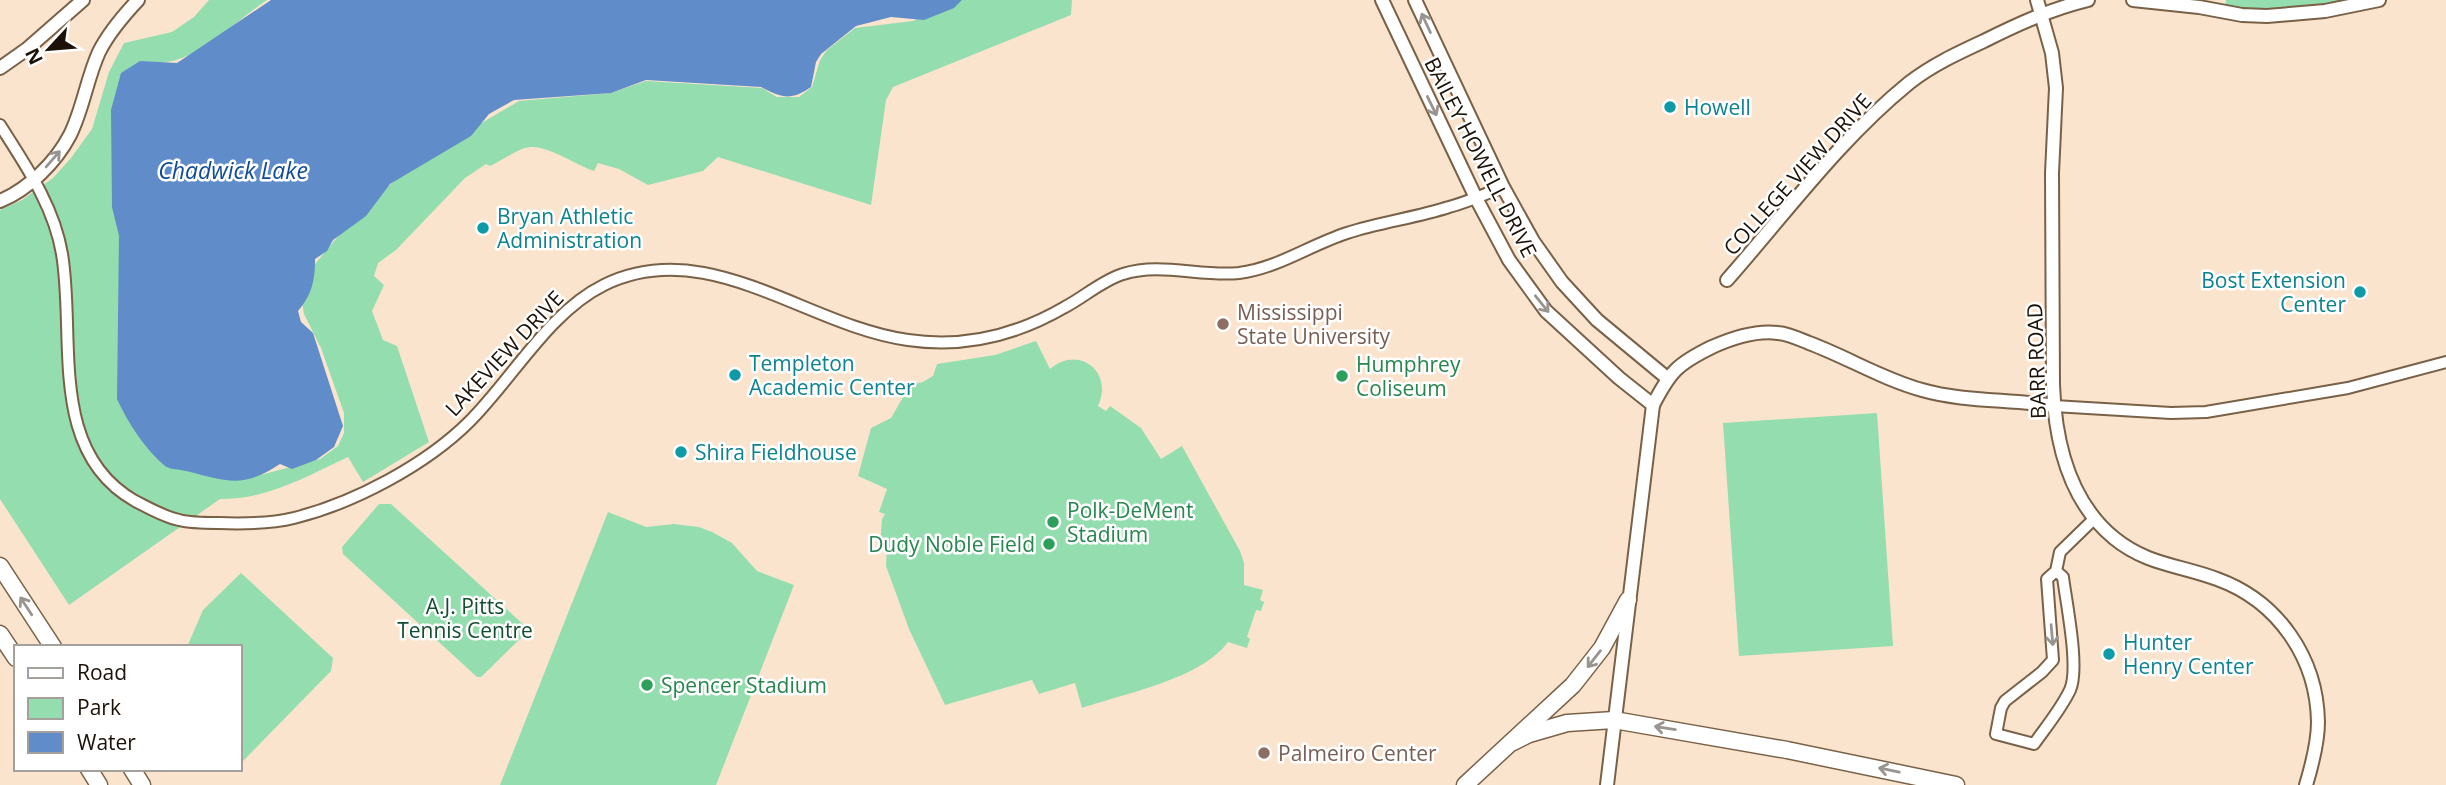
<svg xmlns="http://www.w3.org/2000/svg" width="2446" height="785" viewBox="0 0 2446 785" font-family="'Open Sans',sans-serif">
  <rect width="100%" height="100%" fill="#fbe4cd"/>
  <!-- green -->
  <g fill="#94ddaf">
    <path d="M 209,0 L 267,0 C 234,22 201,60 160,63 L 242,480 L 320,459 L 338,446 L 344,433 L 344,413 L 321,348 L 304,314 L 301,295 L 306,275 L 358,212 L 420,159 L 519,101 L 611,93 L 646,81 L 762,88 L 777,97 L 799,97 L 812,87 L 820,60 L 827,50 L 855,28 L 913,21 L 955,0 L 1072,0 L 1071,15 L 893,87 L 886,100 L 871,205 L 718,157 L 703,171 L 648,185 L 619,169 L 598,163 L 594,171 C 575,165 544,142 525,148 C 513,152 501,161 490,166 L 486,164 L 465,178 L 396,250 L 378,263 L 374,276 L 384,285 L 372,311 L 383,340 L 397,346 L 429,442 L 363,482 L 348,457 C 305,477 269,499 220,499 L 69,605 L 0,499 L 0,210 L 22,200 L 53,178 L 71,158 L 92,129 L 109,72 L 124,43 L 172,32 L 194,17 Z"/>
    <path d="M 2226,0 L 2349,0 C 2307,8 2268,11 2225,9 Z"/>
    <path d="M 1036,341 L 1050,369 C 1079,344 1114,372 1098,406 L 1106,411 L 1110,406 L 1141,428 L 1161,459 L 1182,446 L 1240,551 L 1244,563 L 1244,585 L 1263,590 L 1260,600 L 1264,602 L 1261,611 L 1256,610 L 1247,637 L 1250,639 L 1247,648 L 1228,642 C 1201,679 1126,693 1082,708 L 1075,683 L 1039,694 L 1032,680 L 945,705 L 909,629 L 886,566 L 887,547 L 880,546 L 882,519 L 885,514 L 879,512 L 887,489 L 858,476 L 871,428 L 891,418 L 910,385 L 923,382 L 933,376 L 937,364 L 995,355 Z"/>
    <path d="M 1877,413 L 1893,646 L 1739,656 L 1723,423 Z"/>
    <path d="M 379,504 L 391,504 L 524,625 L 526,633 L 481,677 L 477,677 L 343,554 L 342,547 Z"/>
    <path d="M 608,512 L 646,527 L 674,524 L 699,527 L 712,532 L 732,543 L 757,571 L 794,585 L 716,785 L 500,785 Z"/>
    <path d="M 241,573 L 333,658 L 331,671 L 243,761 L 240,758 L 240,647 L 187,647 L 203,610 Z"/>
  </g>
  <!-- water -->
  <path fill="#608cc9" d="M 271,0 L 962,0 L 954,8 L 924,20 L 891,17 L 856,26 L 821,54 L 816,62 L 811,87 C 791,101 782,98 761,87 L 646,80 L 611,93 L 514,100 L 489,114 L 471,136 L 390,184 L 366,216 L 333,240 L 327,251 L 315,259 C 315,280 312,295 298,311 L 301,322 L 313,333 L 343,426 L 334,447 L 316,460 L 292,469 L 280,464 C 242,489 227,481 186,471 C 179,469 171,470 165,466 C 145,449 128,423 117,399 L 119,236 L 112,207 L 111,110 L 121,73 L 140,61 L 177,63 Z"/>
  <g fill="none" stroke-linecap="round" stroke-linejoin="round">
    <defs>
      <g id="minor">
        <path d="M 0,125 C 26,166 54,206 62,254 C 76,337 47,451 135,501 C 149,508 164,517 179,520 C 191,523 205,523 218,523 C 243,524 269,524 294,518 C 354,503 426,465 470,421 C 513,378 549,312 604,285 C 708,234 806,326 908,340 C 963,348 1017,335 1065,307 C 1084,297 1103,280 1123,274 C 1160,262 1201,277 1239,273 C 1278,268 1310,245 1347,233 C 1380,222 1415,218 1449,207 C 1468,202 1485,194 1503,187"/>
        <path d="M 2054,406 L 2171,413 L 2206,412 L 2348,388 L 2446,362"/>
        <path d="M 2056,571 L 2047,579 L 2053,660 L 2042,672 L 2005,701 L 2001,708 L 1996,734 L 2034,744 C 2046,727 2061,709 2070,690 C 2080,668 2066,602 2063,577 L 2056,571 L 2060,552 L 2095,518"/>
      </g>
      <g id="tertiary">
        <path d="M 1382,0 L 1476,198 L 1509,260 L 1546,311 L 1619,378 L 1653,405"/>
        <path d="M 1415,0 L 1503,187 L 1533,241 L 1562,282 L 1597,320 L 1667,378"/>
        <path d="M 2037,0 L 2052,53 L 2056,88 L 2052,173 L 2053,385 C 2055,441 2069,501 2114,538 C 2147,565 2180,565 2217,579 C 2278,601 2317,658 2318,722 C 2318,743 2312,765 2306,785"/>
        <path d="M 2133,0 L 2199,7 L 2242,15 L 2267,16 L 2325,11 L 2379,0"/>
        <path d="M 0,68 L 27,49 L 83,0"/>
        <path d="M 0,201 C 29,189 56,162 70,135 C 83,109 87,78 99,52 C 109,32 123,16 138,0"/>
        <path d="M 1727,280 C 1786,213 1840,139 1909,83 C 1932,65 1958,53 1984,41 C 2018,24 2051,9 2088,0"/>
        <path d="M 1607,785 L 1653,405 C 1670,372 1677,364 1712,347 C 1732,338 1756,330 1778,333 C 1789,334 1799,339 1809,343 C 1847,357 1882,379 1922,390 C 1964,402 2010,399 2054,406"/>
      </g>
      <g id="primary">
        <path d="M 0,566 L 53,647"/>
        <path d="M 0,634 L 16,658"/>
        <path d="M 1513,742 L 1529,734 L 1567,723 L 1614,720 L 1787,750 L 1956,785"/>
        <path d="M 89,769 L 99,785"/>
        <path d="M 132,769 L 142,785"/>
        <path d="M 1465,785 L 1573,685 L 1602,648 L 1628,600"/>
      </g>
    </defs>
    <!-- minor casing -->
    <use href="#minor" stroke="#796147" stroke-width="14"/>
    <!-- tertiary casing -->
    <use href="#tertiary" stroke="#796147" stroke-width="16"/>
    <!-- primary casing -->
    <use href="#primary" stroke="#796147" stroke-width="19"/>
    <!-- minor -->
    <use href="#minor" stroke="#fff" stroke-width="10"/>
    <!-- tertiary -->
    <use href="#tertiary" stroke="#fff" stroke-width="12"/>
    <!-- primary -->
    <use href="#primary" stroke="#fff" stroke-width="16"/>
  </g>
  <!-- one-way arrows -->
  <defs><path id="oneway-shaft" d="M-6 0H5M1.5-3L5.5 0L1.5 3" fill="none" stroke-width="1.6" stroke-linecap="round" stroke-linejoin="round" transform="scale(1.75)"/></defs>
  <g stroke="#98948f">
    <use href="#oneway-shaft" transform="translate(1426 23) rotate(-115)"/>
    <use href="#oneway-shaft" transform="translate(1432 106) rotate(64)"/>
    <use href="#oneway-shaft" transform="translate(53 159) rotate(-49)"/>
    <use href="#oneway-shaft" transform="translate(1542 304) rotate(51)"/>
    <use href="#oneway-shaft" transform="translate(26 606) rotate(-123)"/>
    <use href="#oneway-shaft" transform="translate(2052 635) rotate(85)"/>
    <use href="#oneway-shaft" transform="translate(1594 659) rotate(128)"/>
    <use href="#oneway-shaft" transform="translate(1665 728) rotate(-171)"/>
    <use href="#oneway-shaft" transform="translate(1889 770) rotate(-168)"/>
  </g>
  <!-- markers -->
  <g fill="#0f9aa8" stroke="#fff" stroke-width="2.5">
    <circle cx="1670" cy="107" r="7"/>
    <circle cx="483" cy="228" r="7"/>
    <circle cx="2360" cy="292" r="7"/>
    <circle cx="735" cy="375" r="7"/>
    <circle cx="681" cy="452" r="7"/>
    <circle cx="2109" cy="654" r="7"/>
  </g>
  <g fill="#8d6e63" stroke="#fff" stroke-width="2.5">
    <circle cx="1223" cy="324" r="7"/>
    <circle cx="1264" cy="753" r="7"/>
  </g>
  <g fill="#2e9e5b" stroke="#fff" stroke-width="2.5">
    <circle cx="1342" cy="376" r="7"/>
    <circle cx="1053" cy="522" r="7"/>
    <circle cx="1049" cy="544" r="7"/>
    <circle cx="647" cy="685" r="7"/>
  </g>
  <g text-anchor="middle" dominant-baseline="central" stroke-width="5" stroke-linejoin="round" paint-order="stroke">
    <!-- culture labels -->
    <g font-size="21" fill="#0d838f" stroke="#fff" text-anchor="start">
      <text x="1684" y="107">Howell</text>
      <text x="497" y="216">Bryan Athletic<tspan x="497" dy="24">Administration</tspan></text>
      <text x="2346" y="280" text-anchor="end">Bost Extension<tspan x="2346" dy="24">Center</tspan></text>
      <text x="749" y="363">Templeton<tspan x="749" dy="24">Academic Center</tspan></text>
      <text x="695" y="452">Shira Fieldhouse</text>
      <text x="2123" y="642">Hunter<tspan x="2123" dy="24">Henry Center</tspan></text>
    </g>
    <!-- street labels -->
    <g font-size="21" fill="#1b1107" stroke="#fff">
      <text transform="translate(1481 157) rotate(63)">BAILEY HOWELL DRIVE</text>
      <text transform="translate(1797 174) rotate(-48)">COLLEGE VIEW DRIVE</text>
      <text transform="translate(504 353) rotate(-47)">LAKEVIEW DRIVE</text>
      <text transform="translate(2036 361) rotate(-92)">BARR ROAD</text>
    </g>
    <!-- education labels -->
    <g font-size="21" fill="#785e54" stroke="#fff" text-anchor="start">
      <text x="1237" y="312">Mississippi<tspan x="1237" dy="24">State University</tspan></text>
      <text x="1278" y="753">Palmeiro Center</text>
    </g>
    <!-- leisure labels -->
    <g font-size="21" fill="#27864d" stroke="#fff" text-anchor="start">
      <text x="1356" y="364">Humphrey<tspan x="1356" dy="24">Coliseum</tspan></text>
      <text x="1067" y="510">Polk-DeMent<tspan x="1067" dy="24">Stadium</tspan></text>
      <text x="1035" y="544" text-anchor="end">Dudy Noble Field</text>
      <text x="661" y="685">Spencer Stadium</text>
    </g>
    <!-- park labels -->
    <g font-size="21" fill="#124e2f" stroke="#fff">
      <text x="465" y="606">A.J. Pitts<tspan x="465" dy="24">Tennis Centre</tspan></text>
    </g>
    <!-- water labels -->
    <g font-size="23" font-style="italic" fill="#0f4c95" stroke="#fff">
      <text x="233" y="170">Chadwick Lake</text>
    </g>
  </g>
  <!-- legend -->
  <rect x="14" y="645" width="228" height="126" fill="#ffffff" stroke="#a4a09c" stroke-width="2"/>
  <rect x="28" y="668" width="35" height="10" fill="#ffffff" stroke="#a4a09c" stroke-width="2"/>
  <text x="77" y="680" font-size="21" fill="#1b1107">Road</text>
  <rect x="28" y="698" width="35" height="21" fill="#94ddaf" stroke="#a4a09c" stroke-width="2"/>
  <text x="77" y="715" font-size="21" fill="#1b1107">Park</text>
  <rect x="28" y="732" width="35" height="21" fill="#608cc9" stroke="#a4a09c" stroke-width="2"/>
  <text x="77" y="750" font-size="21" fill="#1b1107">Water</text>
  <!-- north arrow -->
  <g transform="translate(49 49) rotate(244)" stroke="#ffffff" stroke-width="5" paint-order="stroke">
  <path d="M0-5L12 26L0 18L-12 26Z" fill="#1b1107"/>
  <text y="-10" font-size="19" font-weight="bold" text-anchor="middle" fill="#1b1107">N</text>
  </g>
</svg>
